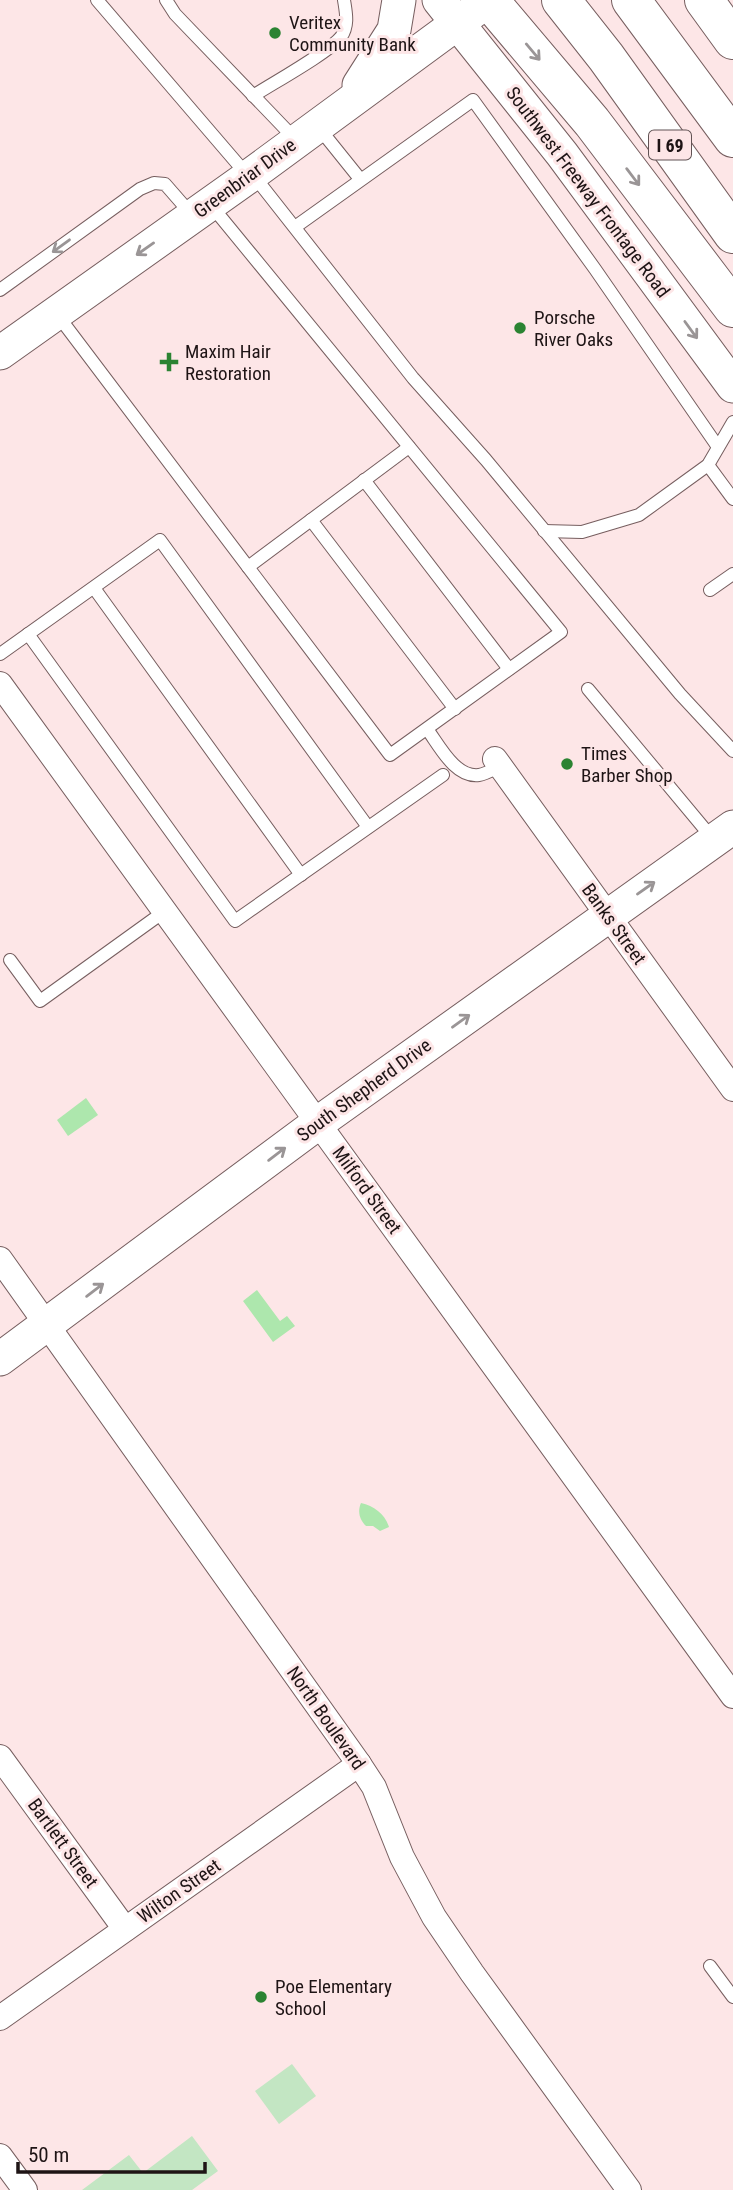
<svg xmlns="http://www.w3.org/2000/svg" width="733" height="2190" viewBox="0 0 733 2190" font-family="'Roboto Condensed',sans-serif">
  <rect width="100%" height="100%" fill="#fde6e7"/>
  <!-- green -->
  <g fill="#c3e6c3">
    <path d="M 292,2064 L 316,2096 L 279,2124 L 255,2091 Z"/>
    <path d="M 192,2136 L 218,2171 L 192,2190 L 82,2190 L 129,2155 L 143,2173 Z"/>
  </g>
  <!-- water -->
  <g fill="#ade7ad">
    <path d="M 86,1098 L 98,1115 L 68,1136 L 57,1120 Z"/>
    <path d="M 257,1290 L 280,1321 L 287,1316 L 295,1326 L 273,1342 L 243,1301 Z"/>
    <path d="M 361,1503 C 374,1506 385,1514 389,1527 L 380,1531 L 373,1526 L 366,1526 C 360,1520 357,1512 361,1503 Z"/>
  </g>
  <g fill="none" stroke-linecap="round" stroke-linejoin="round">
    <defs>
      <g id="lane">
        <path d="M 97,0 L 248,176"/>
        <path d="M 166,0 L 175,14 L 296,140"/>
        <path d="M 253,96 C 273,83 328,53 341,37 C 349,25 346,13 344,0"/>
        <path d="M 319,128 L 360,179"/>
        <path d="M 254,176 L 413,378 L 486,460 L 680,694 L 733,751"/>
        <path d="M 295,227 L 473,100 L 595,269 L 718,447"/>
        <path d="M 0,290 L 140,189 L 154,183 L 165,184 L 192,215"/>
        <path d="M 56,313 L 390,755 L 561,632 L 210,204"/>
        <path d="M 708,465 L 733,499"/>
        <path d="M 364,480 L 509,669"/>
        <path d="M 311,520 L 455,709"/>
        <path d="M 544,531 L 582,532 L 639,515 L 708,465 L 733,422"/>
        <path d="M 248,567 L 409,447"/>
        <path d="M 94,588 L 301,875"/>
        <path d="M 710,590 L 733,574"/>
        <path d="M 28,634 L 235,921 L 443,775"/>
        <path d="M 0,654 L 160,540 L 368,827"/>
        <path d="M 588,689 L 713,839"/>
        <path d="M 427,729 C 439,745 455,778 479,775 C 486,774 494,769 500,766"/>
        <path d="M 10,960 L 40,1001 L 165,911"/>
        <path d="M 710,1966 L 733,1997"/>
      </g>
      <g id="street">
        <path d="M 0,684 L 733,1696"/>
        <path d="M 495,759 L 733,1089"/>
        <path d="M 0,1259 L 359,1764 L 374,1787 L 402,1857 L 434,1917 L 472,1973 L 629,2190"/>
        <path d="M 0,1757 L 125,1929"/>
        <path d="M 0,2018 L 359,1764"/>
        <path d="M 0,2156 L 25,2190"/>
      </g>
      <g id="secondary">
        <path d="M 439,0 L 562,154 L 733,386"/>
        <path d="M 359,85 L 394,30 L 399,0"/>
        <path d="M 0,353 L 248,177 L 489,0"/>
        <path d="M 0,1359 L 318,1123 L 733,827"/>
      </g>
      <g id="highway">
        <path d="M 489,0 L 592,122 L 733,308"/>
        <path d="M 561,0 L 606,57 L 733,234"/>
        <path d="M 631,0 L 733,138"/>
        <path d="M 704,0 L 733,40"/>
      </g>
    </defs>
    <!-- lane casing -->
    <use href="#lane" stroke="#765e5f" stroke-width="14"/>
    <!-- street casing -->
    <use href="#street" stroke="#765e5f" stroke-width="26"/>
    <!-- secondary casing -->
    <use href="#secondary" stroke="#765e5f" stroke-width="35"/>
    <!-- highway casing -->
    <use href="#highway" stroke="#765e5f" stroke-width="40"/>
    <!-- lane -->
    <use href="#lane" stroke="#fff" stroke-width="12"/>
    <!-- street -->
    <use href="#street" stroke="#fff" stroke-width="24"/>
    <!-- secondary -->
    <use href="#secondary" stroke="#fff" stroke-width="33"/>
    <!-- highway -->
    <use href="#highway" stroke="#fff" stroke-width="38"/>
  </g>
  <!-- one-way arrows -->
  <defs><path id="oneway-shaft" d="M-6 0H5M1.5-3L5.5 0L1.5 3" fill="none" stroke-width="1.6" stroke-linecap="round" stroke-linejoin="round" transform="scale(1.75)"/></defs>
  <g stroke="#9a9596">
    <use href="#oneway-shaft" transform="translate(533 52) rotate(50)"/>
    <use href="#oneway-shaft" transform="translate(633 177) rotate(53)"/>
    <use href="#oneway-shaft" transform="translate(61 246) rotate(144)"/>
    <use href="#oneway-shaft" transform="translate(145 249) rotate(145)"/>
    <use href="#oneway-shaft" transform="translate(691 330) rotate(54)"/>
    <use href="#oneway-shaft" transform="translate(646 888) rotate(-35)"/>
    <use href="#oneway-shaft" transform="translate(461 1021) rotate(-36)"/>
    <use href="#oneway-shaft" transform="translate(277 1154) rotate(-37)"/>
    <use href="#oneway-shaft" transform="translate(95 1290) rotate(-37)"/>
  </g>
  <!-- markers -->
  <g fill="#2b8332" stroke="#fde6e7" stroke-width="2.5">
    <circle cx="275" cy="33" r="7"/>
    <circle cx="520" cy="328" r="7"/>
    <path d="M165.5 351.5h7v7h7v7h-7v7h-7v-7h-7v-7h7z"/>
    <circle cx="567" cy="764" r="7"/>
    <circle cx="261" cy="1997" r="7"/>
  </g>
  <g text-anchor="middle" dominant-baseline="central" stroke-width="6" stroke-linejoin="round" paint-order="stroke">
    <!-- shield labels -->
    <rect fill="#fde6e7" stroke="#615354" stroke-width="2" x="649" y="130.5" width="42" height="29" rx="5"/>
    <g font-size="18" font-weight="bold" fill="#1e1415">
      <text x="670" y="145">I 69</text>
    </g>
    <!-- poi labels -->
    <g font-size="19" fill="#1e1415" stroke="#fde6e7" text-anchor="start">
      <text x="289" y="22">Veritex<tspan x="289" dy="22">Community Bank</tspan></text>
      <text x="534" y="317">Porsche<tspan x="534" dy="22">River Oaks</tspan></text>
      <text x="185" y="351">Maxim Hair<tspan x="185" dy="22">Restoration</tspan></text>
      <text x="581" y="753">Times<tspan x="581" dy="22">Barber Shop</tspan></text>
      <text x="275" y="1986">Poe Elementary<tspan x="275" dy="22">School</tspan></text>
    </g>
    <!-- street labels -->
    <g font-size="19" fill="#1e1415" stroke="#fde6e7">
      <text transform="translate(245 178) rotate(-36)">Greenbriar Drive</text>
      <text transform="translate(588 192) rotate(53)">Southwest Freeway Frontage Road</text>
      <text transform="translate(614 924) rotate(54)">Banks Street</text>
      <text transform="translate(364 1090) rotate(-36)">South Shepherd Drive</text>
      <text transform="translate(367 1190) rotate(54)">Milford Street</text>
      <text transform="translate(326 1718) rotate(55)">North Boulevard</text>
      <text transform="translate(63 1843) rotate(54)">Bartlett Street</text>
      <text transform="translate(179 1891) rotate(-35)">Wilton Street</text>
    </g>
  </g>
  <!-- scale -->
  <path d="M18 2162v10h187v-10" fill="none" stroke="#1e1415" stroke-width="3.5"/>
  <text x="28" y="2162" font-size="21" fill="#1e1415" stroke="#fde6e7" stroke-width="5" paint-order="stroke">50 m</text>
</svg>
